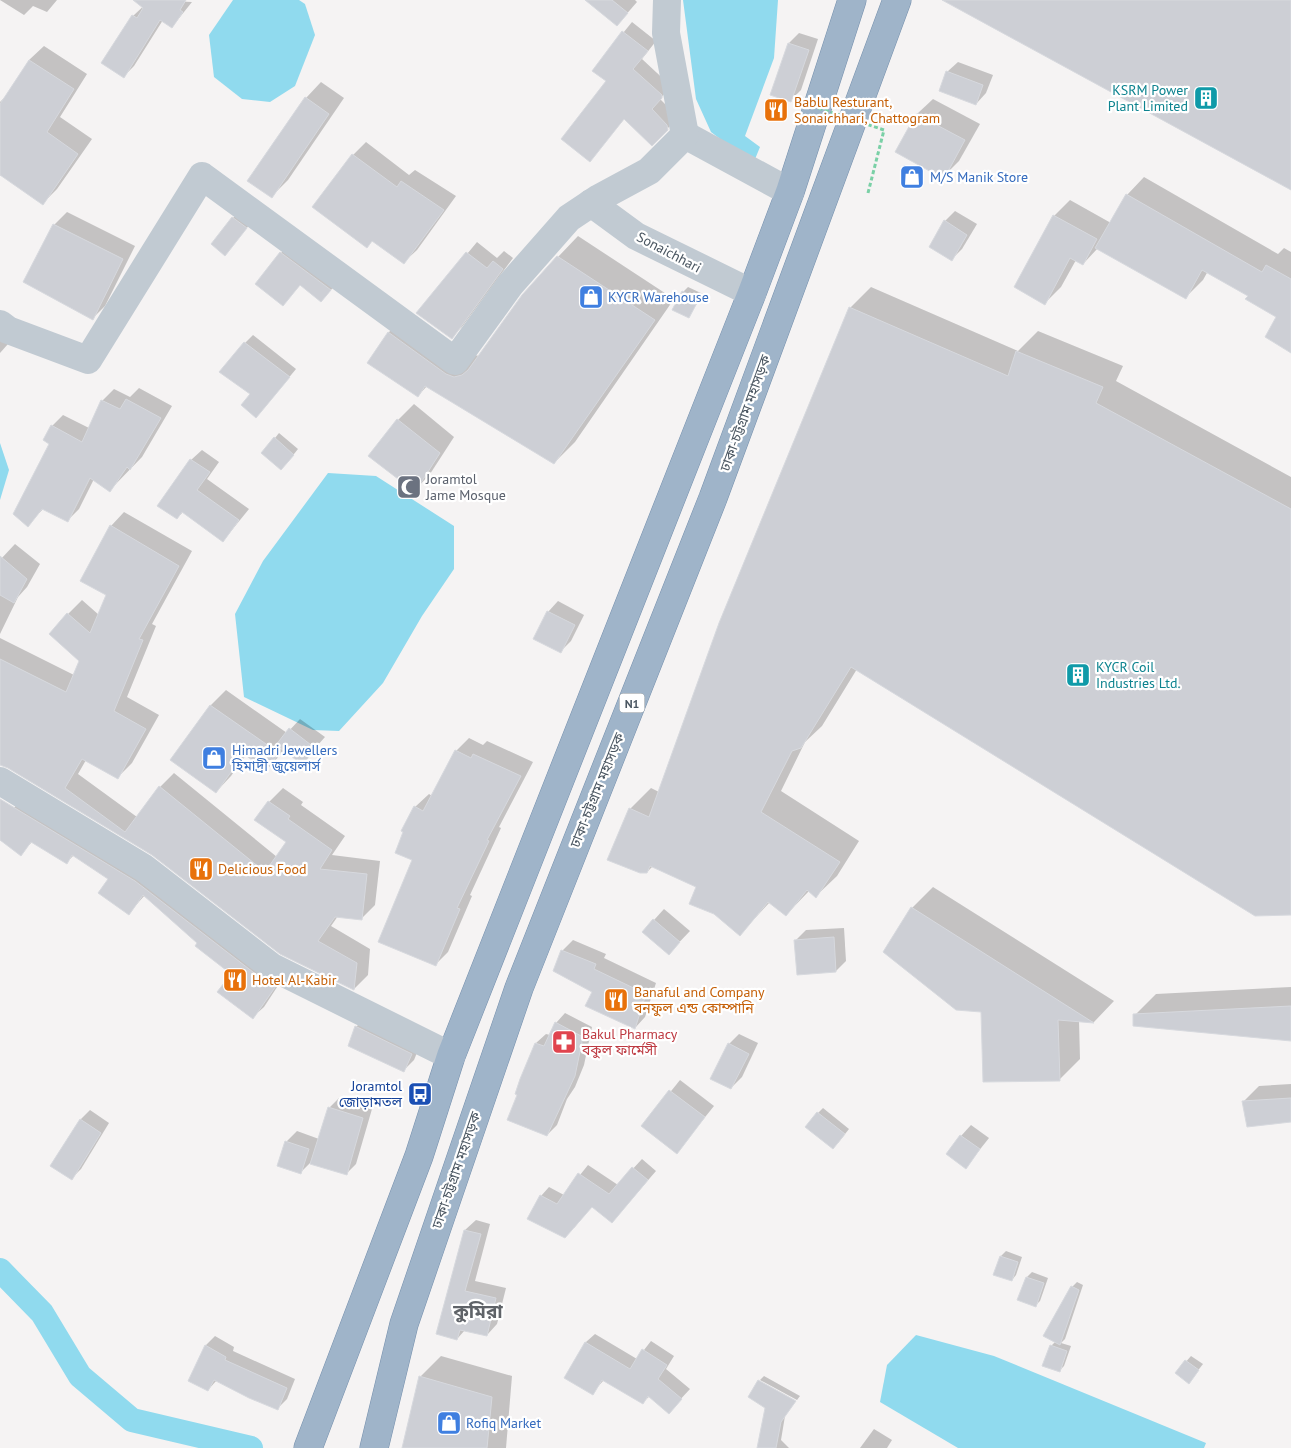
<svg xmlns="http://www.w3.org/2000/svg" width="1291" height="1448" viewBox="0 0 1291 1448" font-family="'PT Sans','Noto Sans Bengali',sans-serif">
  <rect width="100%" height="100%" fill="#f5f3f3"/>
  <!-- water -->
  <g fill="#90daee">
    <path d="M 233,0 L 299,0 L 305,4 L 315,35 L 295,86 L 270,102 L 242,99 L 214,77 L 209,35 Z"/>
    <path d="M 683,0 L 778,0 L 774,58 L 745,136 L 760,147 L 753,164 L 711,132 L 696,99 Z"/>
    <path d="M 0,443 L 9,470 L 0,500 Z"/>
    <path d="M 328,473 L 376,476 L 454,526 L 454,569 L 422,616 L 383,683 L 339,731 L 313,730 L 244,697 L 235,614 L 263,561 Z"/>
    <path d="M 916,1335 L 994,1356 L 1206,1443 L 1204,1448 L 958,1448 L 880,1402 L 887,1365 Z"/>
  </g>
  <!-- shadow -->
  <g fill="#0003">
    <path d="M 0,0 L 57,0 L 47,12 L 33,6 L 24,15 Z"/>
    <path d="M 150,0 L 192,2 L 172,27 L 163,20 L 134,66 L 124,76 L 133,16 Z"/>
    <path d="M 587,0 L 635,0 L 637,2 L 617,25 Z"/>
    <path d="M 632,22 L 656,41 L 642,59 L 671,86 L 660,99 L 676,115 L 677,119 L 652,144 L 625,118 L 590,160 L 607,81 L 593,70 Z"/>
    <path d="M 799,33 L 818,39 L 801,90 L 790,101 L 771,94 L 789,43 Z"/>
    <path d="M 44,46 L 87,74 L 60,117 L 92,139 L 57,189 L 43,203 L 1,175 L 0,176 L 0,102 L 8,94 L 29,60 Z"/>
    <path d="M 958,62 L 993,75 L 986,93 L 976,104 L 947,72 Z"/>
    <path d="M 321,82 L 344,98 L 288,180 L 272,196 L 306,98 Z"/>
    <path d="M 933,99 L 980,124 L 959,161 L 943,177 L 897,152 L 917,114 Z"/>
    <path d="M 366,142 L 409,175 L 415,170 L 456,196 L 417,250 L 404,262 L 373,240 L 367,246 L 314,207 L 353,155 Z"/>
    <path d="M 1144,177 L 1278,254 L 1284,248 L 1291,252 L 1291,351 L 1278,317 L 1249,295 L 1208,271 L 1203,280 L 1185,298 L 1098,248 L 1083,264 L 1076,260 L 1061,287 L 1045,303 L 1054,216 L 1070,200 L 1111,223 L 1127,195 Z"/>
    <path d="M 243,208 L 256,217 L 225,254 L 233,218 Z"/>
    <path d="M 955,211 L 977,224 L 962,249 L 952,259 L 945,221 Z"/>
    <path d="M 67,212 L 135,246 L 105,306 L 93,318 L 54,225 Z"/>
    <path d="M 578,236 L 674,299 L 575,442 L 554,463 L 427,386 L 418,396 L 369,363 L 389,332 L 410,312 L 466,354 L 480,356 L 558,257 Z"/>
    <path d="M 477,242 L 497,258 L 504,251 L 513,258 L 462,327 L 451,337 L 418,313 Z"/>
    <path d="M 290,244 L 340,280 L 321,301 L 301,284 L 283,304 L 281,253 Z"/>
    <path d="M 688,287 L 703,294 L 688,317 L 683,292 Z"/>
    <path d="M 871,287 L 1018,351 L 1038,331 L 1123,366 L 1116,381 L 1291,477 L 1291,914 L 857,669 L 822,726 L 805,742 L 781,791 L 859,841 L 837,876 L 816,896 L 809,891 L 786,915 L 770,902 L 740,934 L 698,886 L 653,866 L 647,872 L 630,809 L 651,788 L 659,792 L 850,308 Z"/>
    <path d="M 0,324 L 16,335 L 0,353 Z"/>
    <path d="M 253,335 L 296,369 L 264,408 L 251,394 L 245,343 Z"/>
    <path d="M 139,388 L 172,406 L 142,457 L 110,490 L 94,479 L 79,509 L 68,520 L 44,508 L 28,525 L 50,443 L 52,426 L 63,415 L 89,428 L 102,401 L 114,389 L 130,397 Z"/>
    <path d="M 414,404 L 454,437 L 430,474 L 415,490 L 370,456 L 398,420 Z"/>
    <path d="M 279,433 L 298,449 L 286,464 L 275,438 Z"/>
    <path d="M 202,450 L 219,462 L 207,479 L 249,509 L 223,541 L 183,512 L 177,518 L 191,460 Z"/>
    <path d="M 124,512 L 192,551 L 152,624 L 156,626 L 127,697 L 159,715 L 132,763 L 118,777 L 86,760 L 78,774 L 137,817 L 160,787 L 174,773 L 277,857 L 288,841 L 269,802 L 283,788 L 303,802 L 301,805 L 345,836 L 332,855 L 380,861 L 375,905 L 361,919 L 338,916 L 331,926 L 370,949 L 368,975 L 354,989 L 154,855 L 0,762 L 0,638 L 74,675 L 80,660 L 68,614 L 82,600 L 99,615 L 107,595 L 111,526 Z"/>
    <path d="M 15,544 L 40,564 L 27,587 L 18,597 L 0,634 L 0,560 Z"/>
    <path d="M 558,601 L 584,615 L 571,641 L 561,651 L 548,612 Z"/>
    <path d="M 226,690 L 287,733 L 300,719 L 325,737 L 302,763 L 285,750 L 266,770 L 246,755 L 231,776 L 216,792 L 210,706 Z"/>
    <path d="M 469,738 L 483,745 L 487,741 L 533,762 L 499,827 L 501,828 L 470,895 L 472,896 L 448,952 L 435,965 L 414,860 L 403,831 L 415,807 L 429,794 L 432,796 L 456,751 Z"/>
    <path d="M 24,797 L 285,975 L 264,1007 L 253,1017 L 233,974 L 145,895 L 129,913 L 110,879 L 74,855 L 67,862 L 33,841 L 20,854 L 0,840 L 0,823 Z"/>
    <path d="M 933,887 L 1114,1001 L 1094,1022 L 1079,1020 L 1080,1059 L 1059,1080 L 982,1011 L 912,908 Z"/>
    <path d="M 664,909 L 690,931 L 669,953 L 654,920 Z"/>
    <path d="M 844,928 L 846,961 L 836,971 L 795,941 L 806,930 Z"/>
    <path d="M 573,940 L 606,954 L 604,958 L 656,983 L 645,1017 L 635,1028 L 593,991 L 562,951 Z"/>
    <path d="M 1291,987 L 1291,1040 L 1135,1015 L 1156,994 Z"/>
    <path d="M 565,1013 L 592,1027 L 584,1065 L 575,1087 L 567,1099 L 557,1125 L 547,1135 L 521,1080 L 536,1043 L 546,1034 L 550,1035 L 556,1023 Z"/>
    <path d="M 366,1017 L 421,1043 L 414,1060 L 403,1071 L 356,1027 Z"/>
    <path d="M 739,1034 L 758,1043 L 742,1077 L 731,1088 L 729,1044 Z"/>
    <path d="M 680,1080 L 714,1106 L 677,1152 L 643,1126 Z"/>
    <path d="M 1291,1084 L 1291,1121 L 1243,1102 L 1259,1086 Z"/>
    <path d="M 339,1098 L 372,1109 L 356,1164 L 347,1173 L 310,1163 L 301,1172 L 286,1142 L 297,1131 L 319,1139 L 329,1108 Z"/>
    <path d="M 823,1108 L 849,1129 L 838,1143 L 818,1113 Z"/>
    <path d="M 90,1110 L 109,1123 L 81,1169 L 72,1178 L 81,1119 Z"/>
    <path d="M 971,1125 L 989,1138 L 966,1167 L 961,1136 Z"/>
    <path d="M 642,1159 L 656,1171 L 612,1222 L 592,1206 L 574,1228 L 541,1196 L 549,1187 L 564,1195 L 588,1165 L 618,1185 Z"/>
    <path d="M 476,1220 L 490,1224 L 475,1281 L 506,1288 L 497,1324 L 487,1335 L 465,1330 L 457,1339 L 465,1230 Z"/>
    <path d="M 1006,1251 L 1022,1257 L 1016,1275 L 1012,1280 L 1001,1256 Z"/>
    <path d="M 1032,1272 L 1048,1278 L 1040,1301 L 1035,1306 L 1027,1277 Z"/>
    <path d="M 1077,1282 L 1083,1285 L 1065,1339 L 1061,1343 L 1071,1346 L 1064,1366 L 1059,1371 L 1051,1346 L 1056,1341 L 1072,1287 Z"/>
    <path d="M 595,1334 L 637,1359 L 651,1341 L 674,1356 L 666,1369 L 690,1389 L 677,1403 L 650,1396 L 642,1403 L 604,1380 L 592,1393 L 565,1377 L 586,1342 Z"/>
    <path d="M 215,1336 L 234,1347 L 233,1351 L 295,1379 L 287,1399 L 278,1408 L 217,1380 L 208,1390 L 190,1380 L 206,1345 Z"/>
    <path d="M 441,1356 L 512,1376 L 506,1448 L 404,1448 L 420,1377 Z"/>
    <path d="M 1191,1356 L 1203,1364 L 1189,1382 L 1176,1373 Z"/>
    <path d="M 764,1376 L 800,1396 L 797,1400 L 760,1380 Z"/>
    <path d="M 785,1416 L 781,1440 L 789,1448 L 759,1448 Z"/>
    <path d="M 874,1429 L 892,1440 L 887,1448 L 860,1448 Z"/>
  </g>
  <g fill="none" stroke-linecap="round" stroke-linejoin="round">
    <!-- canal -->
    <path stroke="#90daee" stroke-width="24" d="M 0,1270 L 42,1313 L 80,1376 L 132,1420 L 251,1448"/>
  </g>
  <!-- building -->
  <g fill="#cdcfd5" stroke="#d7d9de">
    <path d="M 133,0 L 186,0 L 180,10 L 183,12 L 172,28 L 160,20 L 124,78 L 101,63 L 132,15 L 137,18 L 143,8 Z"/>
    <path d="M 585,0 L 612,0 L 628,13 L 617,26 Z"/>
    <path d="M 942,0 L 1291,0 L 1291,190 Z"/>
    <path d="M 622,31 L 648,51 L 633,69 L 662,95 L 662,98 L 652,109 L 667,125 L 668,130 L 652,146 L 624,119 L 590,162 L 561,139 L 606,81 L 592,71 Z"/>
    <path d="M 788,43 L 809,50 L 791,102 L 770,95 Z"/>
    <path d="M 29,60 L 74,89 L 47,132 L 78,154 L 43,205 L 0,175 L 0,104 Z"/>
    <path d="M 946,71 L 983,85 L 976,105 L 939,91 Z"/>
    <path d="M 305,97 L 329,114 L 272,198 L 247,181 Z"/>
    <path d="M 916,114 L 965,140 L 944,179 L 895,152 Z"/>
    <path d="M 352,154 L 397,187 L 401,181 L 444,210 L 404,264 L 372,241 L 367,248 L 312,207 Z"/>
    <path d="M 1126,194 L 1262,272 L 1266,265 L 1291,279 L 1291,353 L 1265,337 L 1276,317 L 1245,299 L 1248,296 L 1202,270 L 1186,299 L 1095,248 Z"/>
    <path d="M 1053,215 L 1097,239 L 1083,265 L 1070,258 L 1045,305 L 1014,287 Z"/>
    <path d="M 232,217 L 247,228 L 225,256 L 211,244 Z"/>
    <path d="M 944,220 L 967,235 L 952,261 L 929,247 Z"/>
    <path d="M 53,224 L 123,259 L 93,320 L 23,282 Z"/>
    <path d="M 280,252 L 331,290 L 321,302 L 300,285 L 283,306 L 255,284 Z"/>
    <path d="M 466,252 L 487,268 L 493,261 L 503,269 L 452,339 L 416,313 Z"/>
    <path d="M 557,256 L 655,320 L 554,464 L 425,386 L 418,397 L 367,363 L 388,332 L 446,374 L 454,377 L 462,375 L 468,370 L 522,295 Z"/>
    <path d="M 682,291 L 699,299 L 689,318 L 672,310 Z"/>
    <path d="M 849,307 L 1008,376 L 1016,351 L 1103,387 L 1096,403 L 1291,509 L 1291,915 L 1255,916 L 851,667 L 801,748 L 792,751 L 761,812 L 840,862 L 816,898 L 807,890 L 786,916 L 768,902 L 740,936 L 714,914 L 689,904 L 696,887 L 650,866 L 647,873 L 640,873 L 607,860 L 629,808 L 649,817 L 719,623 Z"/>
    <path d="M 244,342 L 290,377 L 256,418 L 241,405 L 250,394 L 219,372 Z"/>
    <path d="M 126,399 L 161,418 L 130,470 L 127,467 L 110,492 L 90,478 L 68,522 L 42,509 L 28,527 L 13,514 L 49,444 L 43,440 L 51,425 L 82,442 L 101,400 L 120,409 Z"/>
    <path d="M 397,419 L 440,453 L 415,492 L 368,456 Z"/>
    <path d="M 274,437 L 294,455 L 281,470 L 261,453 Z"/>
    <path d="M 190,459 L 210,472 L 197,490 L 239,520 L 223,542 L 182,512 L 177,519 L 157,506 Z"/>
    <path d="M 110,525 L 179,566 L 139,639 L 143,640 L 114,711 L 146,729 L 118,779 L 82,759 L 65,788 L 125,832 L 159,786 L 265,872 L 286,842 L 254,820 L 268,801 L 290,816 L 288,819 L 332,850 L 320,869 L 367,874 L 362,920 L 335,917 L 318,941 L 357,963 L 354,990 L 280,954 L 152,855 L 8,768 L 0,765 L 0,659 L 66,692 L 79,661 L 49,634 L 67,613 L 90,633 L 106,595 L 80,581 Z"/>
    <path d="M 0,556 L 27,579 L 14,603 L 0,595 Z"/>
    <path d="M 547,611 L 575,625 L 561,653 L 533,639 Z"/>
    <path d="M 210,705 L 279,753 L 266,771 L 244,754 L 216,793 L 170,760 Z"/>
    <path d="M 289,728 L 315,748 L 303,765 L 276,745 Z"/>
    <path d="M 455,750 L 471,758 L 473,754 L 521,776 L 487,840 L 489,841 L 457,908 L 460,909 L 436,966 L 378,942 L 412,860 L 395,853 L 403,832 L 401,831 L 414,806 L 423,811 Z"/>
    <path d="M 0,799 L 135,881 L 262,979 L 276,986 L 253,1019 L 217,992 L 231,974 L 195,946 L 197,943 L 143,895 L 129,915 L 98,893 L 108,879 L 72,855 L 67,864 L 31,842 L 21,856 L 0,840 Z"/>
    <path d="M 911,907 L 1094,1023 L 1058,1020 L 1060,1081 L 983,1082 L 981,1012 L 956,1010 L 883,952 Z"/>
    <path d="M 653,919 L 680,942 L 669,955 L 642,932 Z"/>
    <path d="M 834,937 L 836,972 L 797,975 L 794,940 Z"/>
    <path d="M 561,950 L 596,964 L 594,969 L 646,994 L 635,1029 L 585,1006 L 592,992 L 553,971 Z"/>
    <path d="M 1291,1006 L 1291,1041 L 1133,1026 L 1133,1014 Z"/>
    <path d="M 555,1022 L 583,1037 L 575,1076 L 547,1136 L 507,1120 L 517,1095 L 515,1094 L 520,1079 L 535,1043 L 544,1046 Z"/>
    <path d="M 355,1026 L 412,1054 L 404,1072 L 348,1046 Z"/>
    <path d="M 728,1043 L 749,1054 L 731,1089 L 710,1079 Z"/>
    <path d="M 669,1090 L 705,1117 L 677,1154 L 641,1126 Z"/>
    <path d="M 1291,1098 L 1291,1122 L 1247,1127 L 1242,1101 Z"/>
    <path d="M 328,1107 L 363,1118 L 347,1175 L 310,1164 Z"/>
    <path d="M 817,1112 L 845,1134 L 833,1149 L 805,1127 Z"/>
    <path d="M 80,1119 L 101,1133 L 72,1180 L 50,1166 Z"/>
    <path d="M 960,1135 L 980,1149 L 966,1169 L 946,1154 Z"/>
    <path d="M 285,1141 L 309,1149 L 301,1174 L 277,1166 Z"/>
    <path d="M 632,1167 L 648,1180 L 612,1223 L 592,1207 L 565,1238 L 527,1219 L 540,1195 L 557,1204 L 578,1173 L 609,1194 Z"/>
    <path d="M 464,1230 L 481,1234 L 465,1291 L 496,1298 L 487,1336 L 460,1330 L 457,1340 L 436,1334 Z"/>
    <path d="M 1000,1256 L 1018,1262 L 1012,1281 L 993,1275 Z"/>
    <path d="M 1026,1277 L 1044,1283 L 1036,1307 L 1017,1300 Z"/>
    <path d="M 1071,1286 L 1079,1290 L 1060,1345 L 1043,1336 Z"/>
    <path d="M 585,1342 L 630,1369 L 642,1349 L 667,1365 L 658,1379 L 682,1399 L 669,1414 L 648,1396 L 643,1404 L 602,1380 L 593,1395 L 564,1378 Z"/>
    <path d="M 205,1345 L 226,1357 L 225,1360 L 287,1388 L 278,1410 L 249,1398 L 214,1380 L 208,1391 L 188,1381 Z"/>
    <path d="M 1050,1345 L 1067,1351 L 1060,1372 L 1042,1366 Z"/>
    <path d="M 1185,1360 L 1199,1370 L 1189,1384 L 1175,1373 Z"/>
    <path d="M 419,1376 L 492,1397 L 487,1448 L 402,1448 Z"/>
    <path d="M 758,1380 L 796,1401 L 781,1422 L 776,1448 L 757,1448 L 765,1408 L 748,1397 Z"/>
  </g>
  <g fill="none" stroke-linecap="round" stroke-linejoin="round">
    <defs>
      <g id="trunk">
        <path d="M 308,1448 L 419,1156 L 451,1056 L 752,293 L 790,192 L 852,0"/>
        <path d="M 374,1448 L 404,1324 L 519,988 L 713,498 L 897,0"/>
      </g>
    </defs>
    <!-- trunk casing -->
    <use href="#trunk" stroke="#7690ad" stroke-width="29"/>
    <!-- path -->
    <path stroke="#7ad0a6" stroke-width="3" stroke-dasharray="4 2.5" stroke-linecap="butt" d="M 868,193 L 884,130"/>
    <!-- minor -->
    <g stroke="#c1cad2" stroke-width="28">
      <path d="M 685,135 L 790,192"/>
      <path d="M 591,203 L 636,236 L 752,293"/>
      <path d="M 0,324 L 8,330 L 88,360 L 202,176 L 455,361 L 510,285 L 569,218 L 599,198 L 649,171 L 685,135 L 666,33 L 667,0"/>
      <path d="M 0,781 L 144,868 L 272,967 L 451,1056"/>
    </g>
    <!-- trunk -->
    <use href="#trunk" stroke="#9fb4c9" stroke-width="28"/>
    <!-- path-bridge -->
    <path stroke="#7ad0a6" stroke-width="3" stroke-dasharray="4 2.5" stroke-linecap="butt" d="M 800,102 L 884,130"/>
  </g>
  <!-- icons -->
  <defs>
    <symbol id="building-square" viewBox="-11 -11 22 22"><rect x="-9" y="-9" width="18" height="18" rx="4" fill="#0f9aa8" stroke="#fff"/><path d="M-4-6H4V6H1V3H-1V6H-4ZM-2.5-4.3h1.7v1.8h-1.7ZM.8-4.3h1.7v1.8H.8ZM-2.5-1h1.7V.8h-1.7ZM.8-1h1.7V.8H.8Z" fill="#fff"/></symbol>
    <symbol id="restaurant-square" viewBox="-11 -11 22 22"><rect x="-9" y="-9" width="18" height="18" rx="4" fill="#e8710a" stroke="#fff"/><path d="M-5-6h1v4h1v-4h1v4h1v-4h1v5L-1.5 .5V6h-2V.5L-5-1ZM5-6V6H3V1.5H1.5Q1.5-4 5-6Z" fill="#fff"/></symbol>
    <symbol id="shop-square" viewBox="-11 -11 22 22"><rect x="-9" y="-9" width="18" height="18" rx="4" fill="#3f7fe0" stroke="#fff"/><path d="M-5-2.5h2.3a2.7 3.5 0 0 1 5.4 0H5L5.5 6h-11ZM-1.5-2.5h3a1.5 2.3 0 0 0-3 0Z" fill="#fff"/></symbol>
    <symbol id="mosque-square" viewBox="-11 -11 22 22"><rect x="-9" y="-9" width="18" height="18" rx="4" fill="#6b7280" stroke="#fff"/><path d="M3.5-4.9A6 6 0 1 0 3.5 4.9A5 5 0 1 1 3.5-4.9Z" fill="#fff"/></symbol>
    <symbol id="pharmacy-square" viewBox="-11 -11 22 22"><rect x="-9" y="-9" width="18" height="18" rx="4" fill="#e0444e" stroke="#fff"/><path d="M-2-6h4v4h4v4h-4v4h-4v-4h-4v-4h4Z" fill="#fff"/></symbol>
    <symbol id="bus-square" viewBox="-11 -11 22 22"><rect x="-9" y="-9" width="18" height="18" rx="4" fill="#1a4fb4" stroke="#fff"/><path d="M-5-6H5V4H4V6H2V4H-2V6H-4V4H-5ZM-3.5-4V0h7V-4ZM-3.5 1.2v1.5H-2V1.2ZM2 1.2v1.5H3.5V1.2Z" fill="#fff"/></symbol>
  </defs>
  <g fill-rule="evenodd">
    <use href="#building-square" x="1192" y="84" width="28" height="28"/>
    <use href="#restaurant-square" x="762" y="96" width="28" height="28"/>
    <use href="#shop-square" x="898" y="163" width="28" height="28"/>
    <use href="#shop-square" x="577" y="283" width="28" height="28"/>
    <use href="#mosque-square" x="395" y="473" width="28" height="28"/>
    <use href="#building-square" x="1064" y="661" width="28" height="28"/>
    <use href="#shop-square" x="200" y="744" width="28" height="28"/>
    <use href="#restaurant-square" x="187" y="855" width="28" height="28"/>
    <use href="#restaurant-square" x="221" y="966" width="28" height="28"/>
    <use href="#restaurant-square" x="602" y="986" width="28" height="28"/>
    <use href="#pharmacy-square" x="550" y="1028" width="28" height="28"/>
    <use href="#bus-square" x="406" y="1080" width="28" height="28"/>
    <use href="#shop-square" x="435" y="1409" width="28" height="28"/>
  </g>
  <g text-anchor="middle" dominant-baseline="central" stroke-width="4.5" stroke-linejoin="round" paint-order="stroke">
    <!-- shield labels -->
    <rect fill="#fff" stroke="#808990" stroke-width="1" x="619.5" y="693.5" width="25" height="19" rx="4"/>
    <g font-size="12" font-weight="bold" fill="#4a5661">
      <text x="632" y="703">N1</text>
    </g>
    <!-- culture labels -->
    <g font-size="14" fill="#0d838f" stroke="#fff" text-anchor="end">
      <text x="1188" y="90">KSRM Power<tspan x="1188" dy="16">Plant Limited</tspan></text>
      <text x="1096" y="667" text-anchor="start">KYCR Coil<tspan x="1096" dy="16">Industries Ltd.</tspan></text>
    </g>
    <!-- food labels -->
    <g font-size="14" fill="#c56008" stroke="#fff" text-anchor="start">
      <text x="794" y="102">Bablu Resturant,<tspan x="794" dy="16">Sonaichhari, Chattogram</tspan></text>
      <text x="218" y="869">Delicious Food</text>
      <text x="252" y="980">Hotel Al-Kabir</text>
      <text x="634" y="992">Banaful and Company<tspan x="634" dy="16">বনফুল এন্ড কোম্পানি</tspan></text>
    </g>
    <!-- shop labels -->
    <g font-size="14" fill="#366cbe" stroke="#fff" text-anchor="start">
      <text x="930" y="177">M/S Manik Store</text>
      <text x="608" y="297">KYCR Warehouse</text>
      <text x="232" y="750">Himadri Jewellers<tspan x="232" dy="16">হিমাদ্রী জুয়েলার্স</tspan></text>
      <text x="466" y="1423">Rofiq Market</text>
    </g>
    <!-- street labels -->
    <g font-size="14" fill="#4a5661" stroke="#fff">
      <text transform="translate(669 252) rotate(28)">Sonaichhari</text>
      <text transform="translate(745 413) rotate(-70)">ঢাকা-চট্টগ্রাম মহাসড়ক</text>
      <text transform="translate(597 790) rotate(-68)">ঢাকা-চট্টগ্রাম মহাসড়ক</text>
      <text transform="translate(456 1170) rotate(-71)">ঢাকা-চট্টগ্রাম মহাসড়ক</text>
    </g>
    <!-- worship labels -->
    <g font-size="14" fill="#5b616d" stroke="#fff" text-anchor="start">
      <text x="426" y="479">Joramtol<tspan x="426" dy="16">Jame Mosque</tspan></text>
    </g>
    <!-- health labels -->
    <g font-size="14" fill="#be3a42" stroke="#fff" text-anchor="start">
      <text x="582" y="1034">Bakul Pharmacy<tspan x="582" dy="16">বকুল ফার্মেসী</tspan></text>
    </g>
    <!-- transit labels -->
    <g font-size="14" fill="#164399" stroke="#fff" text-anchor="end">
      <text x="402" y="1086">Joramtol<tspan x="402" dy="16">জোড়ামতল</tspan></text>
    </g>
    <!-- district labels -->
    <g font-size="19" font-weight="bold" fill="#5f6368" stroke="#fff">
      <text x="478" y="1311">কুমিরা</text>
    </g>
  </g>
</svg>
